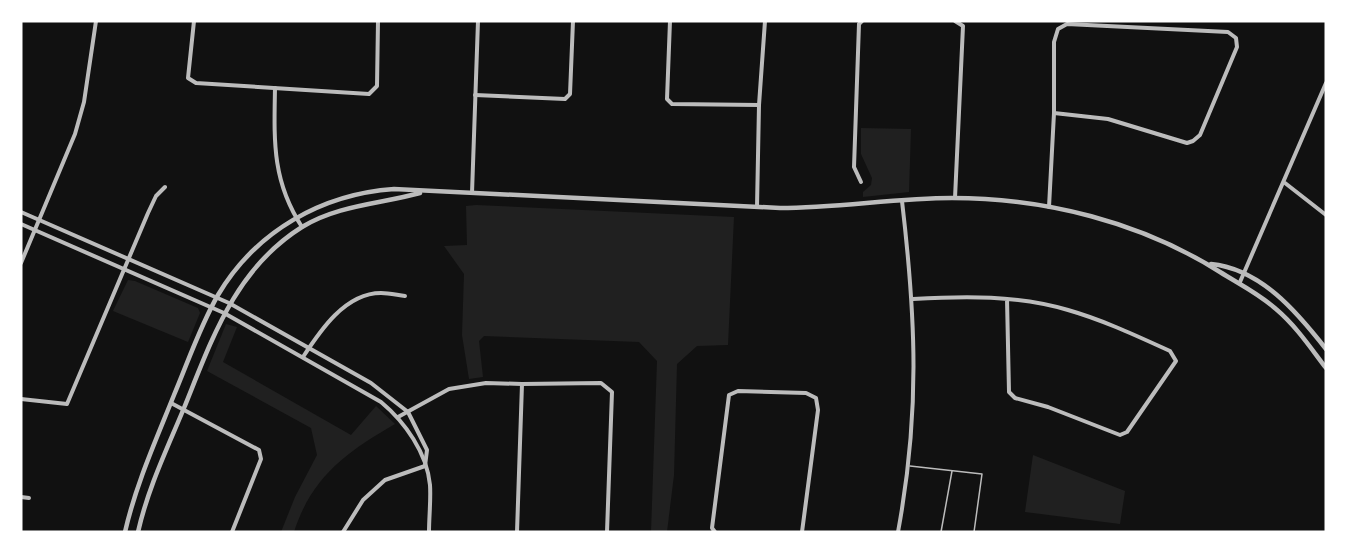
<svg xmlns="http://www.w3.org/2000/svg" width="1347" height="553" viewBox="0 0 1347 553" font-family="Rubik,sans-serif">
  <rect width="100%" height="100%" fill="#111"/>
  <!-- green -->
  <g fill="#202020">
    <path d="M 861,128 L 911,129 L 909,192 L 863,197 L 863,192 L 871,185 L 872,178 L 861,154 Z"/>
    <path d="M 476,205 L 734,217 L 728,345 L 697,346 L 677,364 L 674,475 L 667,532 L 651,532 L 657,361 L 639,342 L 484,336 L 479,341 L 483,377 L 469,379 L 462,335 L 464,274 L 444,246 L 467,245 L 466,206 Z"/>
    <path d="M 128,280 L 135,281 L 198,308 L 200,313 L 188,342 L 113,311 Z"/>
    <path d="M 226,324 L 237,327 L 223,362 L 351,435 L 376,406 L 395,424 C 347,452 312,476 294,532 L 281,532 L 295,497 L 317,455 L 311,428 L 207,371 Z"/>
    <path d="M 1033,455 L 1125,491 L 1120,524 L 1025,512 Z"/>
  </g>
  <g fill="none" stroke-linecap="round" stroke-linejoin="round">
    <!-- service -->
    <g stroke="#bcbcbc" stroke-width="1.5">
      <path d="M 910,466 L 982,474 L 974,532"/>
      <path d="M 941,532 L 952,471"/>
    </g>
    <!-- minor -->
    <g stroke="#bcbcbc" stroke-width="4">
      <path d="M 194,21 L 188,78 L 196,83 L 369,94 L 377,86 L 378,21"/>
      <path d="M 670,21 L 667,99 L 672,104 L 759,105"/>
      <path d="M 275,88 C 274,141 272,181 302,227"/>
      <path d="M 475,95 L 565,99 L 570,94 L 573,21"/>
      <path d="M 861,182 L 854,167 L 859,24 L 862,21"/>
      <path d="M 1285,183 L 1326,215"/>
      <path d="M 472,193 L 478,21"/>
      <path d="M 955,198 L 963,26 L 955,21"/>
      <path d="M 757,207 L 759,105 L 765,21"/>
      <path d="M 1049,207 L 1054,113 L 1054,42 L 1058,29 L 1067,24 L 1228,32 L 1236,38 L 1237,47 L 1200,135 L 1193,141 L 1187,143 L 1108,119 L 1054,113"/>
      <path d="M 21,212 L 229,303 L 371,383 L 408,412 L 427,450 L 425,466"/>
      <path d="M 21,224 L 224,313 L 381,402 C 405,422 427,453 430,485 C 431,500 429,517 429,532"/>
      <path d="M 21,263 L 75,134 L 84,102 L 96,21"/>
      <path d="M 1240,282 L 1326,83"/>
      <path d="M 913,299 C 964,296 1018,295 1068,310 C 1103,320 1137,336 1170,351 L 1176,361 L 1127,432 L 1120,435 L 1048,407 L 1015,398 L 1009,392 L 1007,299"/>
      <path d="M 303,357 C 320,331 345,293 381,293 C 389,293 397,295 405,296"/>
      <path d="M 21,399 L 67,404 L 148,213 L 156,196 L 165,187"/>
      <path d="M 171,403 L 259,450 L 261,459 L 232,532"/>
      <path d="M 398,417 L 449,389 L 486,383 L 522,384"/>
      <path d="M 21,497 L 29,498"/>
      <path d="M 343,532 L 363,500 L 385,480 L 425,466"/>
      <path d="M 517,532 L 522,384 L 601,383 L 612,392 L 607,532"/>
      <path d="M 715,532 L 712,528 L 729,395 L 738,391 L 806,393 L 816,398 L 818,410 L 802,532"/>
      <path d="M 898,532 C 920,413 916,320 902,201"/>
    </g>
    <!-- tertiary -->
    <g stroke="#bcbcbc" stroke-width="4.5">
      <path d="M 1211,264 C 1261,269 1297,312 1326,349"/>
      <path d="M 125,532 C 136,484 156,440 174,395 C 188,362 200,326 218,295 C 256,231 322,194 394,189 L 780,208 C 838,208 895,198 952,198 C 1045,198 1141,222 1220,272 C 1239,284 1258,293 1276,309 C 1296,326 1310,347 1326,368"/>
      <path d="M 138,532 C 148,488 167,449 184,408 C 212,339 235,269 302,227 C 338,205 380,204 420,193"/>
    </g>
  </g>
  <!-- border -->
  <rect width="1347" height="553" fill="none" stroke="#ffffff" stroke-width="45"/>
</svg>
